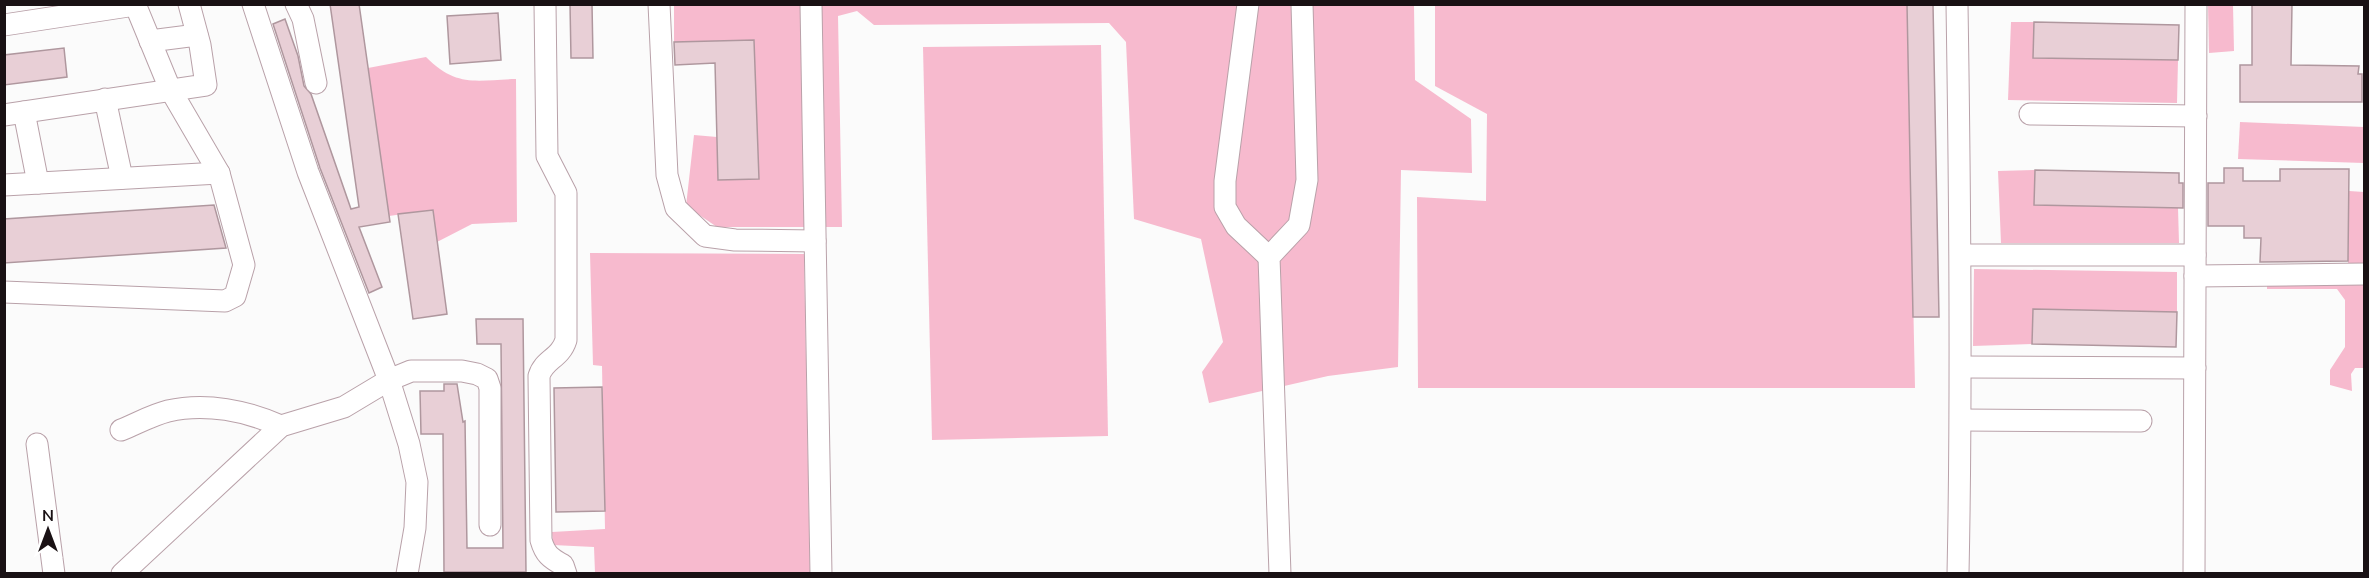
<svg xmlns="http://www.w3.org/2000/svg" width="2369" height="578" viewBox="0 0 2369 578" font-family="'Nunito Sans',sans-serif">
  <rect width="100%" height="100%" fill="#fbfbfb"/>
  <!-- green -->
  <g fill="#f7bace">
    <path d="M 674,5 L 1414,5 L 1415,80 L 1471,119 L 1472,173 L 1401,170 L 1398,367 L 1328,376 L 1209,403 L 1202,372 L 1223,342 L 1201,239 L 1134,219 L 1126,42 L 1109,23 L 874,25 L 857,11 L 838,16 L 842,227 L 717,227 L 686,206 L 694,135 L 717,137 L 758,178 L 754,40 L 674,42 Z"/>
    <path d="M 1435,5 L 1907,5 L 1915,388 L 1418,388 L 1417,197 L 1486,201 L 1487,114 L 1435,86 Z"/>
    <path d="M 2208,5 L 2233,5 L 2234,51 L 2209,53 Z"/>
    <path d="M 2011,22 L 2034,22 L 2034,58 L 2178,60 L 2177,103 L 2008,100 Z"/>
    <path d="M 1101,45 L 1108,436 L 932,440 L 923,47 Z"/>
    <path d="M 426,57 C 457,88 476,80 516,79 L 517,222 L 472,224 L 437,242 L 432,210 L 389,216 L 368,68 Z"/>
    <path d="M 2240,122 L 2364,127 L 2364,163 L 2238,159 Z"/>
    <path d="M 2035,170 L 2034,205 L 2178,208 L 2179,243 L 2001,243 L 1998,171 Z"/>
    <path d="M 2349,191 L 2364,192 L 2364,264 L 2348,263 Z"/>
    <path d="M 590,253 L 804,254 L 810,573 L 595,573 L 594,547 L 553,545 L 552,532 L 605,529 L 602,366 L 593,365 Z"/>
    <path d="M 1974,269 L 2177,272 L 2177,312 L 2033,309 L 2032,344 L 1973,346 Z"/>
    <path d="M 2267,281 L 2364,281 L 2364,368 L 2355,368 L 2351,374 L 2352,391 L 2330,385 L 2330,370 L 2345,347 L 2345,300 L 2337,289 L 2267,289 Z"/>
  </g>
  <!-- building -->
  <g fill="#e8cfd6" stroke="#af979e" stroke-width="1.5">
    <path d="M 330,4 L 359,4 L 390,222 L 359,227 L 382,287 L 369,293 L 320,168 L 273,24 L 285,19 L 298,56 L 304,86 L 311,94 L 351,209 L 359,207 Z"/>
    <path d="M 570,4 L 592,4 L 593,58 L 571,58 Z"/>
    <path d="M 1907,4 L 1933,4 L 1939,317 L 1913,317 Z"/>
    <path d="M 2252,4 L 2292,4 L 2291,65 L 2359,66 L 2358,74 L 2362,74 L 2362,102 L 2240,102 L 2240,65 L 2252,65 Z"/>
    <path d="M 498,13 L 501,60 L 450,64 L 447,16 Z"/>
    <path d="M 2034,22 L 2179,25 L 2178,60 L 2033,58 Z"/>
    <path d="M 754,40 L 759,179 L 718,180 L 715,63 L 675,65 L 674,42 Z"/>
    <path d="M 64,48 L 67,77 L 4,85 L 4,55 Z"/>
    <path d="M 2224,168 L 2243,168 L 2243,181 L 2280,181 L 2280,169 L 2349,169 L 2348,261 L 2260,262 L 2261,238 L 2244,238 L 2244,226 L 2208,226 L 2208,183 L 2224,183 Z"/>
    <path d="M 2035,170 L 2179,173 L 2179,183 L 2183,183 L 2183,208 L 2034,205 Z"/>
    <path d="M 214,205 L 226,248 L 4,263 L 4,219 Z"/>
    <path d="M 433,210 L 447,314 L 413,319 L 398,214 Z"/>
    <path d="M 2033,309 L 2177,312 L 2176,347 L 2032,344 Z"/>
    <path d="M 476,319 L 523,319 L 526,572 L 444,572 L 443,434 L 421,434 L 420,391 L 444,391 L 444,384 L 457,384 L 463,422 L 465,421 L 467,548 L 503,548 L 501,344 L 477,344 Z"/>
    <path d="M 602,387 L 605,511 L 556,512 L 554,388 Z"/>
  </g>
  <g fill="none" stroke-linecap="round" stroke-linejoin="round">
    <defs>
      <g id="minor">
        <path d="M 253,4 L 308,172 L 389,380 L 409,444 L 417,482 L 415,528 L 407,574"/>
        <path d="M 296,4 L 303,19 L 316,83"/>
        <path d="M 545,4 L 547,156 L 566,193 L 566,340 C 560,359 544,359 539,376 L 541,540 C 545,554 550,558 563,565 L 566,574"/>
        <path d="M 659,4 L 667,175 L 676,208 L 705,236 L 735,240 L 815,241"/>
        <path d="M 811,4 L 821,574"/>
        <path d="M 1248,4 L 1225,181 L 1225,207 L 1236,226 L 1269,257"/>
        <path d="M 1957,4 C 1960,194 1962,384 1958,574"/>
        <path d="M 4,25 L 135,5"/>
        <path d="M 150,41 L 197,35"/>
        <path d="M 105,99 L 122,178"/>
        <path d="M 24,112 L 38,183"/>
        <path d="M 2030,114 L 2196,116"/>
        <path d="M 4,115 L 206,85 L 200,45 L 189,4"/>
        <path d="M 4,185 L 219,173"/>
        <path d="M 1961,255 L 2195,255"/>
        <path d="M 2195,276 L 2364,274"/>
        <path d="M 4,292 L 225,301 L 235,296 L 244,265 L 219,173 L 170,89 L 135,4"/>
        <path d="M 1962,367 L 2195,368"/>
        <path d="M 1961,420 L 2141,421"/>
        <path d="M 121,430 C 136,424 152,415 168,411 C 206,402 247,411 281,426"/>
        <path d="M 37,444 L 54,574"/>
        <path d="M 122,574 L 281,426 L 344,407 L 389,380 L 411,371 L 462,371 L 477,374 L 487,379 L 490,388 L 490,525"/>
        <path d="M 1280,574 L 1269,257 L 1299,225 L 1307,180 L 1302,4"/>
        <path d="M 2194,574 L 2196,4"/>
      </g>
    </defs>
    <!-- minor casing -->
    <use href="#minor" stroke="#b9a1a9" stroke-width="23"/>
    <!-- minor -->
    <use href="#minor" stroke="#fff" stroke-width="21"/>
  </g>
  <!-- border -->
  <rect width="2369" height="578" fill="none" stroke="#191114" stroke-width="12"/>
  <!-- north arrow -->
  <g transform="translate(48 530)" stroke="#ffffff" stroke-width="4.5" paint-order="stroke">
  <path d="M0-4.5L10 22L0 15L-10 22Z" fill="#191114"/>
  <text y="-9" font-size="16" font-weight="bold" text-anchor="middle" fill="#191114">N</text>
  </g>
</svg>
